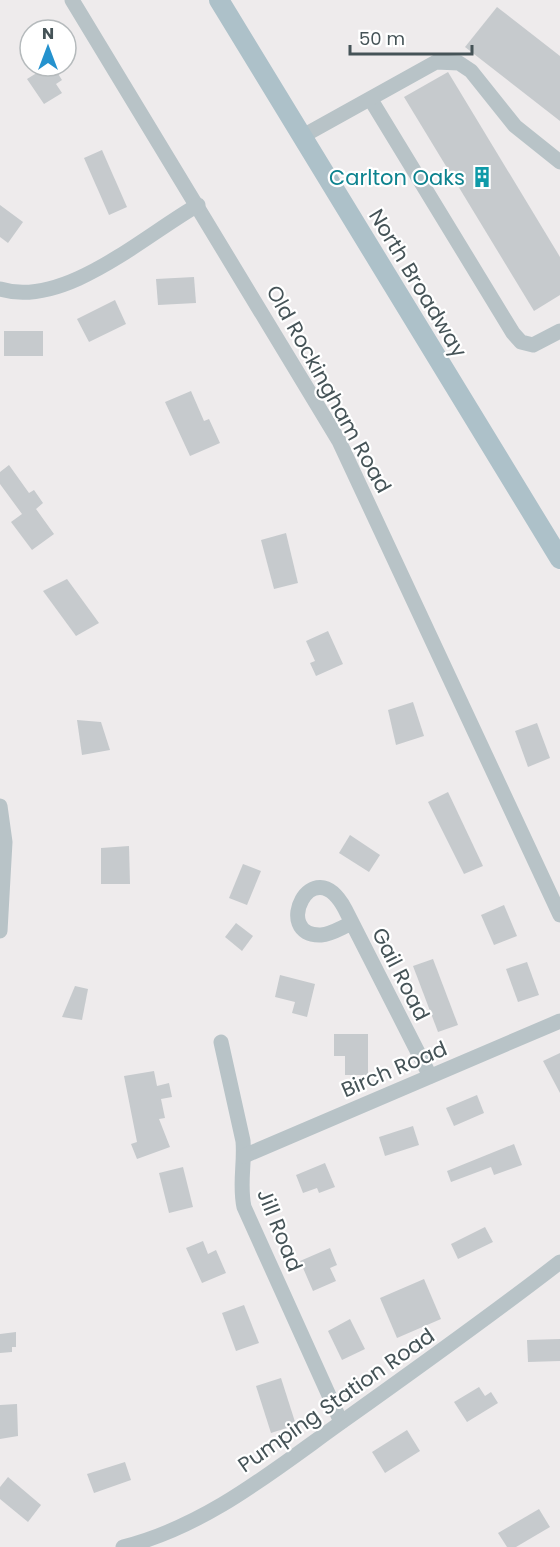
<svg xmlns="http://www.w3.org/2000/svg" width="560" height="1547" viewBox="0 0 560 1547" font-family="Poppins,sans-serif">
  <rect width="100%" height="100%" fill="#eeebec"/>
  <!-- building -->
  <g fill="#c6cacd">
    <path d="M 497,7 L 560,56 L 560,121 L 465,47 Z"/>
    <path d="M 48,66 L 53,66 L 62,80 L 56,84 L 62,93 L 44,104 L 27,79 Z"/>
    <path d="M 448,72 L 560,257 L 560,295 L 534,311 L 404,97 Z"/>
    <path d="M 102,150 L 127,207 L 109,215 L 84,158 Z"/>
    <path d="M 0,205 L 23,222 L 8,243 L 0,237 Z"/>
    <path d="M 194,277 L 196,303 L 158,305 L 156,279 Z"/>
    <path d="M 115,300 L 126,324 L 89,342 L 77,319 Z"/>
    <rect x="4" y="331" width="39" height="25"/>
    <path d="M 191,391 L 204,421 L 209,419 L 220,443 L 190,456 L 165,402 Z"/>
    <path d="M 9,465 L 29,493 L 34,490 L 43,503 L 36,509 L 54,534 L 32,550 L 11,522 L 22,514 L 0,484 L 0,472 Z"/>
    <path d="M 286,533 L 298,583 L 274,589 L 261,540 Z"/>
    <path d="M 67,579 L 99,623 L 76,636 L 43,591 Z"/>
    <path d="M 328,631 L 343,664 L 316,676 L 310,663 L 315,661 L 306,641 Z"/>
    <path d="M 413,702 L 424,736 L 396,745 L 388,710 Z"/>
    <path d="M 77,720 L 101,722 L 110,750 L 82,755 Z"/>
    <path d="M 537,723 L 550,758 L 528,767 L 515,731 Z"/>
    <path d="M 448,792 L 483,866 L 464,874 L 428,802 Z"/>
    <path d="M 350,835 L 380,855 L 369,872 L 339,853 Z"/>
    <path d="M 129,846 L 130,884 L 101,884 L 101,848 Z"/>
    <path d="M 243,864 L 261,871 L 247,905 L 229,898 Z"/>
    <path d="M 504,905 L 517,936 L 494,945 L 481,915 Z"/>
    <path d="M 236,923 L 253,936 L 242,951 L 225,937 Z"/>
    <path d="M 433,959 L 458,1025 L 438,1032 L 413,966 Z"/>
    <path d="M 527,962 L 539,995 L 518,1002 L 506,969 Z"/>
    <path d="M 280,975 L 315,984 L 307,1017 L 292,1013 L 295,1002 L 275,997 Z"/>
    <path d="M 75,986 L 88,989 L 82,1020 L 62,1017 Z"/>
    <path d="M 334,1034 L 368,1034 L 368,1075 L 345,1075 L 345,1056 L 334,1056 Z"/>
    <path d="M 560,1053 L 560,1093 L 543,1061 Z"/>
    <path d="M 154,1071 L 157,1086 L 169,1083 L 172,1097 L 161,1099 L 165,1118 L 159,1119 L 170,1147 L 137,1159 L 131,1144 L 137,1142 L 124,1076 Z"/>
    <path d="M 477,1095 L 484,1113 L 454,1126 L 446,1108 Z"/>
    <path d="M 413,1126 L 419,1145 L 385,1156 L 379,1137 Z"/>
    <path d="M 514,1144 L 522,1165 L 494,1175 L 491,1167 L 451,1182 L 447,1171 Z"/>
    <path d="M 325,1163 L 335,1187 L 319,1193 L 317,1188 L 303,1193 L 296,1175 Z"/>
    <path d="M 183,1167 L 193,1207 L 169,1213 L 159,1173 Z"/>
    <path d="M 485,1227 L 493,1242 L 458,1259 L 451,1244 Z"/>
    <path d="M 203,1241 L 208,1254 L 216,1250 L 226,1273 L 202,1283 L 186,1248 Z"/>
    <path d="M 330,1248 L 337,1265 L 330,1268 L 336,1281 L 313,1291 L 300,1261 Z"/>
    <path d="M 424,1279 L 441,1319 L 397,1338 L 380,1298 Z"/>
    <path d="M 244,1305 L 259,1343 L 236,1351 L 222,1313 Z"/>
    <path d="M 350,1319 L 365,1349 L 342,1360 L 328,1331 Z"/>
    <path d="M 16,1332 L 16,1347 L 12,1347 L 12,1352 L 0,1353 L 0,1334 Z"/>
    <path d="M 560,1339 L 560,1361 L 528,1362 L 527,1340 Z"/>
    <path d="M 281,1378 L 296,1425 L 271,1433 L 256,1386 Z"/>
    <path d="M 479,1387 L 485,1396 L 491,1392 L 498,1403 L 467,1422 L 454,1402 Z"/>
    <path d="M 17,1404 L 18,1436 L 0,1439 L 0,1405 Z"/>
    <path d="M 407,1430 L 420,1451 L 385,1473 L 372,1452 Z"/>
    <path d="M 125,1462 L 131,1480 L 94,1493 L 87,1474 Z"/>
    <path d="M 8,1477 L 41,1505 L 28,1522 L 0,1499 L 0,1487 Z"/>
    <path d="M 539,1509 L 550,1527 L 516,1547 L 507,1547 L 498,1533 Z"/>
  </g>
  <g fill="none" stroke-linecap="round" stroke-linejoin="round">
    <!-- minor -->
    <g stroke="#b8c3c7" stroke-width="15">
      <path d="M 72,0 L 339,441 L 560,915"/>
      <path d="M 371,100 L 513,333 L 521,342 L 533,345 L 560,331"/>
      <path d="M 301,137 L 436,62 L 459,63 L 471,71 L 515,126 L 560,162"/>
      <path d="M 0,289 C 64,309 145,235 198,205"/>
      <path d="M 0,806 L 5,842 L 0,931"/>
      <path d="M 352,923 C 342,927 332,934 321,935 C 271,937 312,848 345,909 L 430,1076"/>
      <path d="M 221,1042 L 243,1141 C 245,1164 239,1184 244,1207 L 341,1422"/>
      <path d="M 244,1156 L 560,1021"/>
      <path d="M 123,1547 C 207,1526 274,1470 343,1421 C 416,1369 489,1317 560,1262"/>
    </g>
    <!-- major -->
    <path stroke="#adc1c9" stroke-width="20" d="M 219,0 L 560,559"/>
  </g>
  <!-- icons -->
  <defs>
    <symbol id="building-bare" viewBox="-9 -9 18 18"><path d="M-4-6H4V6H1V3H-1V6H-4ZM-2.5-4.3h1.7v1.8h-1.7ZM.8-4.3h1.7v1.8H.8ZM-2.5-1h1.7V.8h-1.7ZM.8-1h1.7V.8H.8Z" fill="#0f9aa8" stroke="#fff" stroke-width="2.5" paint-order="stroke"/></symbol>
  </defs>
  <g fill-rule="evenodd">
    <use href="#building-bare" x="467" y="162" width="30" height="30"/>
  </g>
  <g text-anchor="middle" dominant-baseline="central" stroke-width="4.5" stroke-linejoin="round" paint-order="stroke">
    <!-- culture labels -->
    <g font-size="21" fill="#0d838f" stroke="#fff" text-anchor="end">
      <text x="465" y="177">Carlton Oaks</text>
    </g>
    <!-- street labels -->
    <g font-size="21" fill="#455357" stroke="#fff">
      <text transform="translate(418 283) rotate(59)">North Broadway</text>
      <text transform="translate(329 389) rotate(61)">Old Rockingham Road</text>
      <text transform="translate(401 974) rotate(63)">Gail Road</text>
      <text transform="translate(394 1069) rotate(-23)">Birch Road</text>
      <text transform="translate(280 1230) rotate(68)">Jill Road</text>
      <text transform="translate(336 1400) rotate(-35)">Pumping Station Road</text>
    </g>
  </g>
  <!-- north arrow -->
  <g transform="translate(48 48)"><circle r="28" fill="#ffffff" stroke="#b5babc" stroke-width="1.5"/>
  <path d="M0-4.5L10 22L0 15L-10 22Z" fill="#2592ce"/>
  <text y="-9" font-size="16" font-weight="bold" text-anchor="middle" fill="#455357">N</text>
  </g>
  <!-- scale -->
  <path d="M350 45v9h122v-9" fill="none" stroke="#455357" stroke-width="3"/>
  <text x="359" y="45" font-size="18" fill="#455357" stroke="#ffffff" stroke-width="4.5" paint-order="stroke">50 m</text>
</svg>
